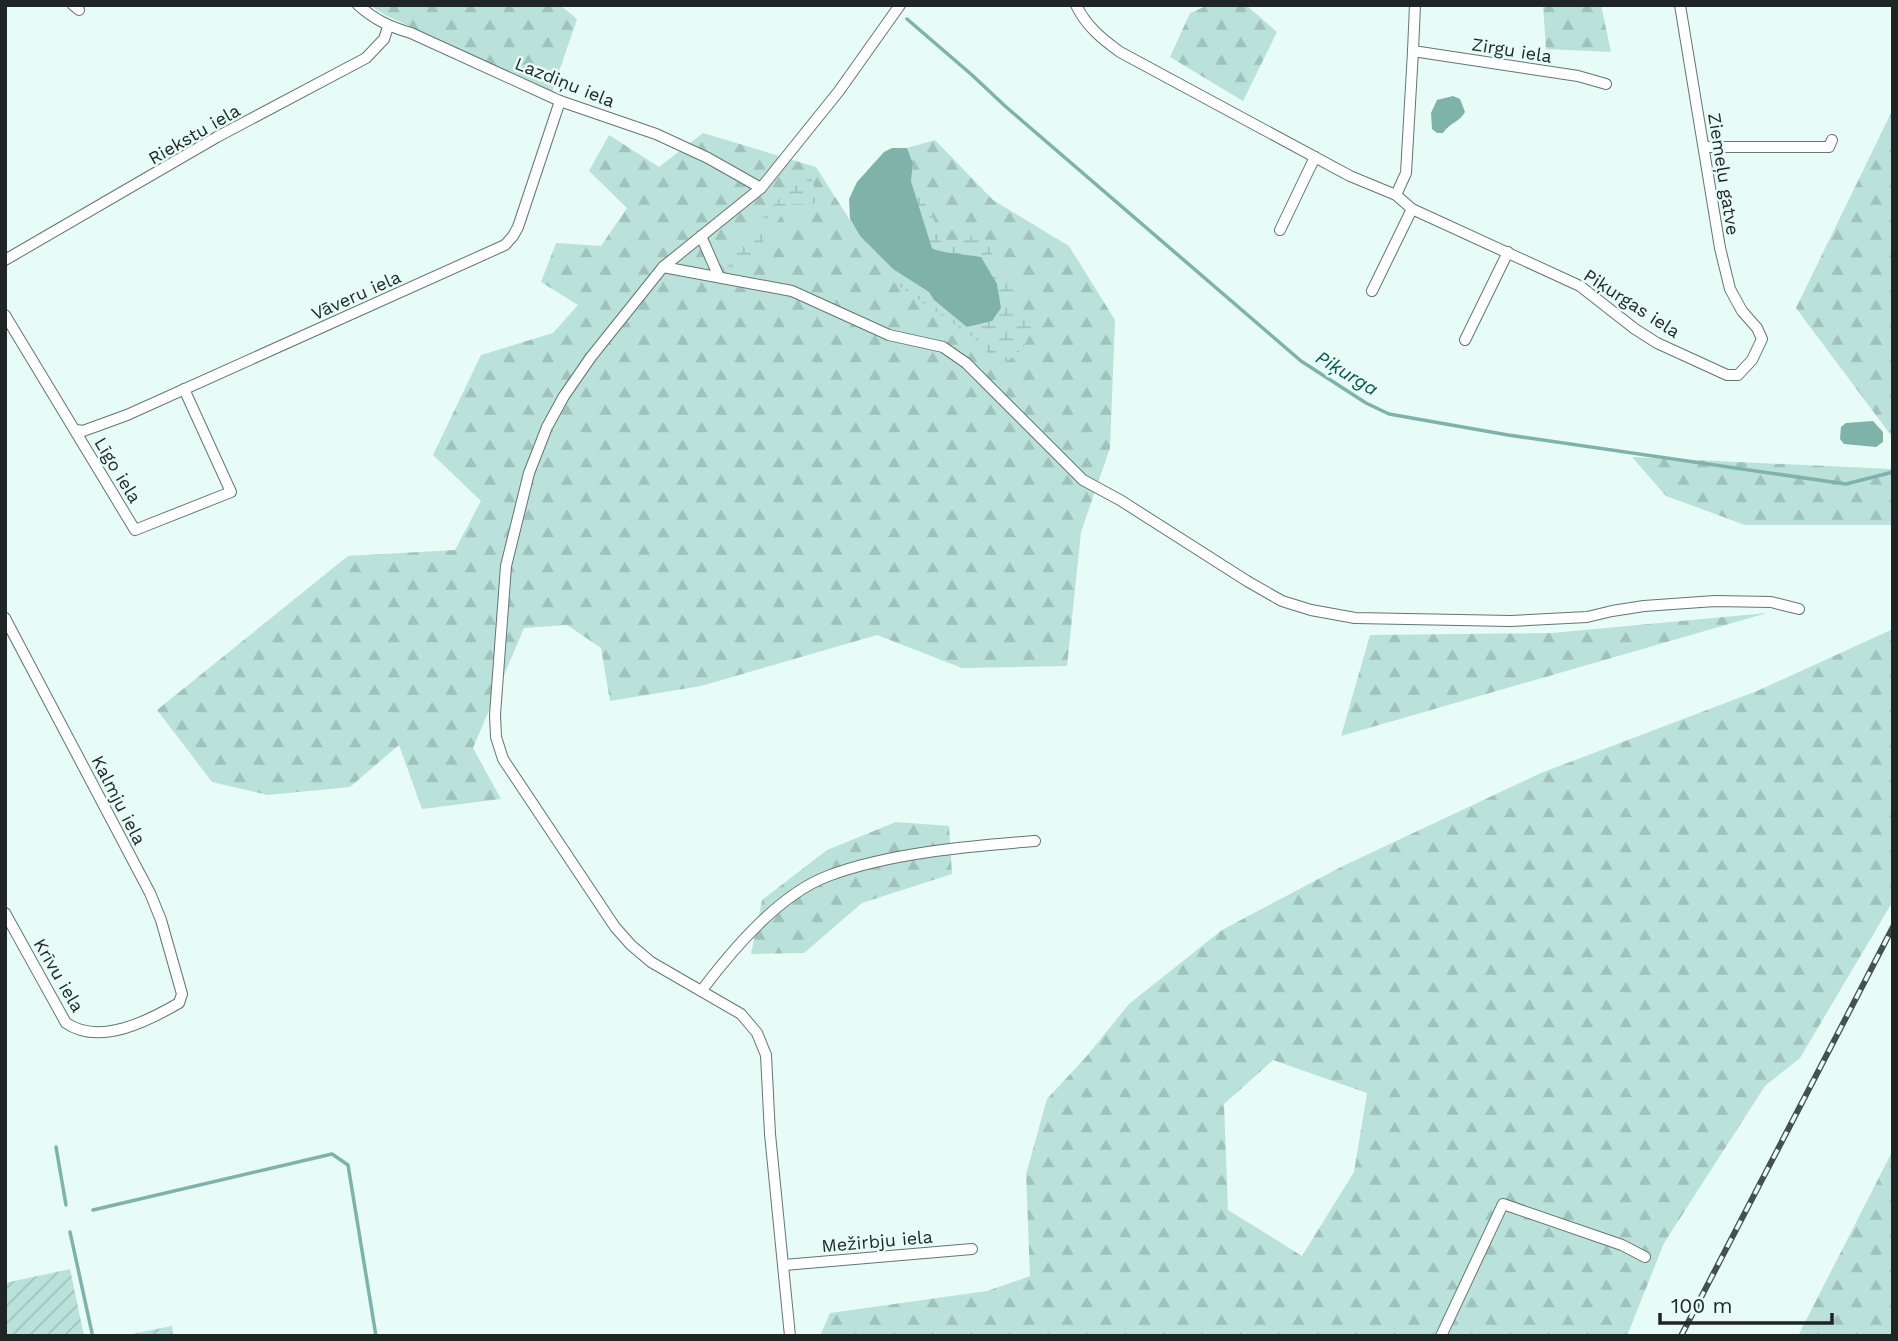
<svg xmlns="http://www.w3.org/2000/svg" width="1898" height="1341" viewBox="0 0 1898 1341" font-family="'Work Sans',sans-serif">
  <defs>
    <pattern id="forest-firs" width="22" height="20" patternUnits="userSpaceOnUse" patternTransform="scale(1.75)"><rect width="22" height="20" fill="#bae2db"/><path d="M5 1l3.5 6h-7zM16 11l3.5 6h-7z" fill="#9fc2bc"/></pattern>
    <pattern id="wetland-marsh" width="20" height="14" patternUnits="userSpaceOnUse" patternTransform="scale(1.75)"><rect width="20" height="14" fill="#bae2db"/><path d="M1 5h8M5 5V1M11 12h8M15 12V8" fill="none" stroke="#9fc2bc"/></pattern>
    <pattern id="garden-furrows" width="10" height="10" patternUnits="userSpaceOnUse" patternTransform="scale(1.75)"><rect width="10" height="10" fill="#bae2db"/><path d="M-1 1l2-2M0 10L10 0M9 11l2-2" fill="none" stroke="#9fc2bc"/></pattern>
  </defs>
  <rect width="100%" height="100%" fill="#e7fbf7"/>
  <!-- forest -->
  <g fill="url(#forest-firs)" fill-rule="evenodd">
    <path d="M 370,5 L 560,5 L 577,19 L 552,92 L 385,15 Z"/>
    <path d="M 1209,5 L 1246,5 L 1277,32 L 1243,101 L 1170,57 L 1190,13 Z"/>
    <path d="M 1543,5 L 1601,5 L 1611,52 L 1546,49 Z"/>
    <path d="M 1893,109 L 1893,438 L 1796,308 Z"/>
    <path d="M 703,133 L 816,167 L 860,236 L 893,269 L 941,252 L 911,181 L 913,165 L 907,148 L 935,140 L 993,200 L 1069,246 L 1115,320 L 1110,448 L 1081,532 L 1067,666 L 962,668 L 877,635 L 701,686 L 610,701 L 601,648 L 567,625 L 524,628 L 473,748 L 501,799 L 422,809 L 399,745 L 350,787 L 268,795 L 212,782 L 157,710 L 348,556 L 455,550 L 481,501 L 433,455 L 481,355 L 553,333 L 578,305 L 541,282 L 556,243 L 601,246 L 627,208 L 589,171 L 609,135 L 659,167 Z"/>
    <path d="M 1632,457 L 1890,469 L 1893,465 L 1893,525 L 1745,525 L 1666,496 Z"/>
    <path d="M 1767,613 L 1341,736 L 1370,635 L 1552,633 Z"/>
    <path d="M 1893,629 L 1893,901 L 1800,1058 L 1765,1086 L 1664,1243 L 1627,1336 L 820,1336 L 830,1313 L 987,1291 L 1030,1276 L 1026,1174 L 1047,1099 L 1086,1057 L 1129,1004 L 1222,930 L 1343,866 L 1541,773 L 1757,691 ZM 1273,1060 L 1367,1093 L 1354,1172 L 1302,1256 L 1228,1210 L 1224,1104 Z"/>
    <path d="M 896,822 L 949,826 L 952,874 L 862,903 L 804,953 L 751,954 L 762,900 L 827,850 Z"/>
    <path d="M 1893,1150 L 1893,1336 L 1798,1336 Z"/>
  </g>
  <!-- wetland -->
  <g fill="url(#wetland-marsh)">
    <path d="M 805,168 L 811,177 L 815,190 L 827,194 L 825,202 C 814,203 801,206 790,203 L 748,263 L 737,273 L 727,265 L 740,245 Z"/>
    <path d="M 911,181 C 929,196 934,218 939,240 L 949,246 L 977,234 L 989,242 L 996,270 L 1014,274 L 1017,280 L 1015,289 L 1015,307 L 1033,328 C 1024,348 1014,364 991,365 L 986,350 L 974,338 L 895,283 L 860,236 L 893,269 L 929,292 L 934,300 L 950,252 L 937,252 L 932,248 Z"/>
  </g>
  <!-- garden -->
  <g fill="url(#garden-furrows)">
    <path d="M 70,1269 L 84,1336 L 5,1336 L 5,1283 Z"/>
    <path d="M 172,1326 L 173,1336 L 127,1336 L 127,1335 Z"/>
  </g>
  <!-- water -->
  <g fill="#7fb3aa">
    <path d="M 1453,96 L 1460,99 L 1465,112 C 1460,122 1449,123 1443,133 L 1437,133 L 1432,129 L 1431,113 L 1437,100 Z"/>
    <path d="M 892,148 L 907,148 L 913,164 L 911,181 L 932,248 C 939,253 970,255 981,257 L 997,284 L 1001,308 L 992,321 L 967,327 L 934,300 L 929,292 L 893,269 L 860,236 L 850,219 L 849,199 L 857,182 L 884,152 Z"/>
    <path d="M 1873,421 L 1883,432 L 1883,442 L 1876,447 L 1844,444 L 1840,439 L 1841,427 L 1846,423 Z"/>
  </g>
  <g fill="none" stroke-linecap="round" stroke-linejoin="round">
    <!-- stream -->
    <g stroke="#7fb3aa" stroke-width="3.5">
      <path d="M 907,19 L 972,75 L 1005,106 L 1301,361 L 1366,403 L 1389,414 L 1508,435 L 1846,484 L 1893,472"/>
      <path d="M 56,1147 L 66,1205"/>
      <path d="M 93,1210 L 332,1154 L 348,1165 L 376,1336"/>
      <path d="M 70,1232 L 92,1333"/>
    </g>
    <defs>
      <g id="minor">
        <path d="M 73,5 L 79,10"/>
        <path d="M 358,5 C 375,20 390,27 411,33 L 560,101 L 656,134 L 708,158 L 761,188"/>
        <path d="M 1076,5 C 1086,26 1102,39 1120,52 L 1350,176 L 1396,195 L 1412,209 L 1580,286 L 1635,329 L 1657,343 L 1727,375 L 1738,375 L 1752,360 L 1762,339 L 1757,328 L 1742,311 L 1730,289 L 1720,248 L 1680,5"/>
        <path d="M 1413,51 L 1415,5"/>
        <path d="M 1704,147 L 1829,147 L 1832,140"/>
        <path d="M 1396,195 L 1406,173 L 1413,51 L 1578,76 L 1606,84"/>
        <path d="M 1280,230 L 1315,157"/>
        <path d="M 701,236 L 719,277"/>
        <path d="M 5,260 L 217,137 L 366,58 L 384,39 L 388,27"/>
        <path d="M 663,267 L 792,291 L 889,335 L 943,347 L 966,363 L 1083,480 L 1120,500 L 1247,581 L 1282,601 L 1311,610 L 1355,618 L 1511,621 L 1587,617 L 1612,611 L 1644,606 L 1715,601 L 1771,602 L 1799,609"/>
        <path d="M 1372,291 L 1412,209"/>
        <path d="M 5,315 L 135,530 L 231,492 L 184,389"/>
        <path d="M 1465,340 L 1508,252"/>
        <path d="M 76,430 L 83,431 L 127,415 L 505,245 L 513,236 L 518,227 L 560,101"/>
        <path d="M 5,618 L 150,893 L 161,920 L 182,994 L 179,1003 C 148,1021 100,1046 66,1023 L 5,913"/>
        <path d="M 702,990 C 732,950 780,894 828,876 C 888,853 971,846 1035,841"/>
        <path d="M 784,1265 L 972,1249"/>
        <path d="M 790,1336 L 770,1134 L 766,1055 L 757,1033 L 741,1014 L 651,962 L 631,945 L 615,927 L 503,759 L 496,737 L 495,715 L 506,566 L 529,473 L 547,427 L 564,396 L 591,357 L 663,267 L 761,188 L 839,91 L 900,5"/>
        <path d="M 1441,1336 L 1503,1204 L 1622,1245 L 1645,1257"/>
      </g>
    </defs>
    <!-- minor casing -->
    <use href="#minor" stroke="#647572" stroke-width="12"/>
    <!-- minor -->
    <use href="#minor" stroke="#fff" stroke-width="10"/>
    <defs>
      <path id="rail" d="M 1681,1336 L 1893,927"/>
    </defs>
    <!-- rail casing -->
    <use href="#rail" stroke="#46504e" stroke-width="6"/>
    <!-- rail -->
    <use href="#rail" stroke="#e7fbf7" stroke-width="3.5" stroke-dasharray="10" stroke-linecap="butt"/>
  </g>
  <g text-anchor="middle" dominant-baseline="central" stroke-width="5" stroke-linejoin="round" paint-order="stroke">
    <!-- street labels -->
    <g font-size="18" fill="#1e2524" stroke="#e7fbf7">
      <text transform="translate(1512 50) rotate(9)">Zirgu iela</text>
      <text transform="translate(565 82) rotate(22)">Lazdiņu iela</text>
      <text transform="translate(194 134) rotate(-30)">Riekstu iela</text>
      <text transform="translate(1724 174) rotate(81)">Ziemeļu gatve</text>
      <text transform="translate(356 295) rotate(-24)">Vāveru iela</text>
      <text transform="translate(1632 303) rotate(33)">Piķurgas iela</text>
      <text transform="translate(118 470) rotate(59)">Līgo iela</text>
      <text transform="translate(119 800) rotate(63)">Kalmju iela</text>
      <text transform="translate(59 975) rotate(60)">Krīvu iela</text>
      <text transform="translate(877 1241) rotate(-5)">Mežirbju iela</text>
    </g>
    <!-- water labels -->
    <g font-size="19" font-style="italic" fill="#09554c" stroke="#e7fbf7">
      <text transform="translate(1347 373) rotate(31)">Piķurga</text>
    </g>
  </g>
  <!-- border -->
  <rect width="1898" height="1341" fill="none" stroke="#1e2524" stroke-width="14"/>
  <!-- scale -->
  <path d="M1660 1313v10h172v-10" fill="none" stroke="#1e2524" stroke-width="3.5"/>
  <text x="1671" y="1313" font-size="21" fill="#1e2524" stroke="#e7fbf7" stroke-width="5" paint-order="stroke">100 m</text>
</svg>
